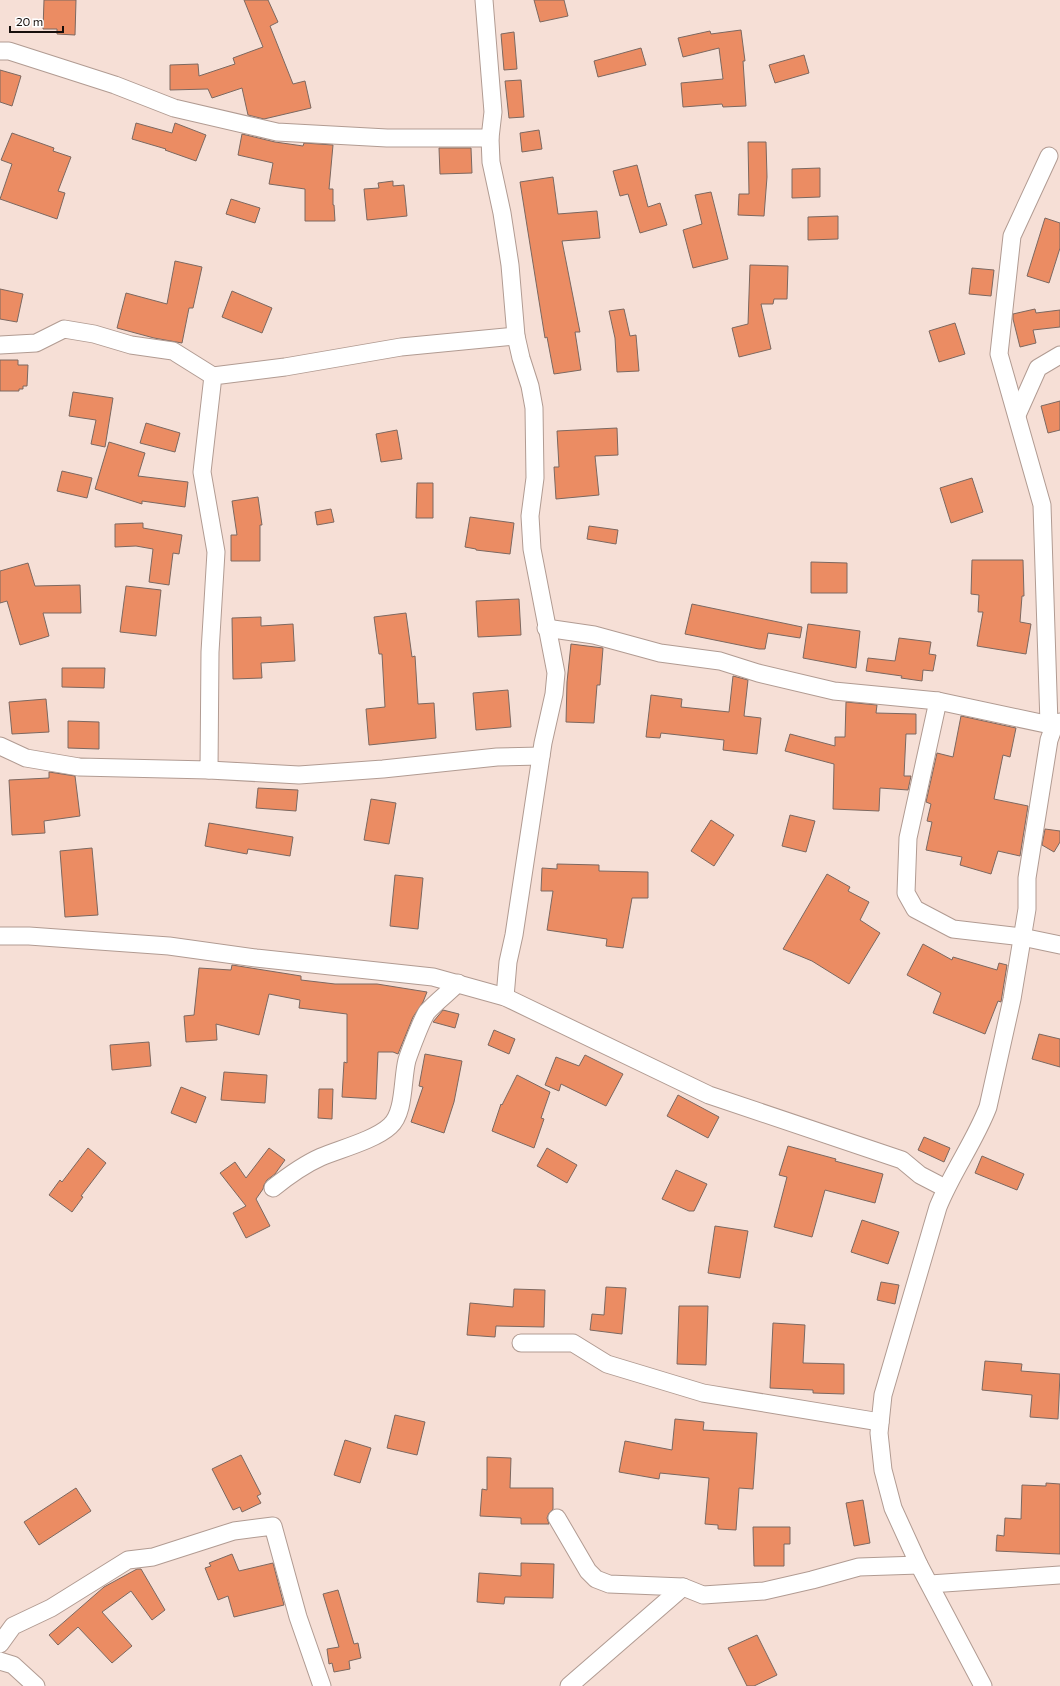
<svg xmlns="http://www.w3.org/2000/svg" width="1060" height="1686" viewBox="0 0 1060 1686" font-family="Commissioner,sans-serif">
  <rect width="100%" height="100%" fill="#f6dfd6"/>
  <!-- building -->
  <g fill="#eb8c63" stroke="#7c6860">
    <path d="M 44,0 L 76,0 L 75,35 L 57,34 L 57,29 L 43,29 Z"/>
    <path d="M 244,0 L 268,0 L 278,22 L 270,26 L 293,84 L 305,81 L 311,108 L 264,119 L 248,115 L 242,88 L 212,98 L 208,89 L 170,90 L 170,65 L 198,64 L 199,76 L 235,64 L 233,58 L 263,47 Z"/>
    <path d="M 534,0 L 564,0 L 568,16 L 540,22 Z"/>
    <path d="M 741,30 L 745,61 L 743,61 L 746,106 L 723,107 L 722,104 L 683,107 L 681,83 L 723,79 L 719,48 L 683,57 L 678,38 L 710,31 L 711,34 Z"/>
    <path d="M 514,32 L 517,69 L 504,70 L 501,34 Z"/>
    <path d="M 641,48 L 646,65 L 598,77 L 594,61 Z"/>
    <path d="M 804,55 L 809,73 L 775,83 L 769,65 Z"/>
    <path d="M 0,70 L 21,76 L 12,106 L 0,102 Z"/>
    <path d="M 521,80 L 524,117 L 509,118 L 505,81 Z"/>
    <path d="M 136,123 L 172,133 L 175,123 L 206,135 L 196,161 L 165,150 L 166,149 L 132,139 Z"/>
    <path d="M 539,130 L 542,149 L 522,152 L 520,133 Z"/>
    <path d="M 12,133 L 54,148 L 53,151 L 71,157 L 58,191 L 65,193 L 57,219 L 0,199 L 12,164 L 1,160 Z"/>
    <path d="M 242,134 L 275,142 L 303,146 L 304,143 L 333,145 L 329,189 L 333,189 L 333,205 L 334,205 L 335,221 L 305,221 L 305,189 L 269,184 L 273,163 L 238,155 Z"/>
    <path d="M 748,142 L 766,142 L 767,177 L 764,216 L 738,215 L 739,194 L 749,194 Z"/>
    <path d="M 439,148 L 471,148 L 472,173 L 440,174 Z"/>
    <path d="M 637,165 L 648,207 L 660,203 L 667,225 L 640,233 L 628,194 L 620,196 L 613,171 Z"/>
    <path d="M 820,168 L 820,197 L 792,198 L 792,169 Z"/>
    <path d="M 553,177 L 558,214 L 597,211 L 600,238 L 562,241 L 580,332 L 575,332 L 581,370 L 554,374 L 547,337 L 545,338 L 540,307 L 520,182 Z"/>
    <path d="M 393,181 L 393,186 L 404,185 L 407,216 L 367,220 L 364,189 L 379,188 L 378,183 Z"/>
    <path d="M 711,192 L 728,259 L 693,268 L 683,230 L 702,224 L 695,195 Z"/>
    <path d="M 231,199 L 260,208 L 255,223 L 226,214 Z"/>
    <path d="M 838,216 L 838,239 L 808,240 L 808,217 Z"/>
    <path d="M 1045,218 L 1060,223 L 1060,248 L 1049,283 L 1027,276 Z"/>
    <path d="M 175,261 L 202,267 L 193,308 L 189,308 L 182,343 L 154,338 L 117,328 L 126,293 L 167,304 Z"/>
    <path d="M 750,265 L 788,266 L 787,299 L 774,299 L 773,304 L 761,304 L 771,349 L 739,357 L 732,328 L 748,324 Z"/>
    <path d="M 972,268 L 994,270 L 991,296 L 969,294 Z"/>
    <path d="M 0,289 L 23,294 L 17,322 L 0,319 Z"/>
    <path d="M 232,291 L 272,308 L 262,333 L 222,317 Z"/>
    <path d="M 624,309 L 630,336 L 636,335 L 639,371 L 617,372 L 615,338 L 609,311 Z"/>
    <path d="M 1035,309 L 1036,313 L 1060,310 L 1060,327 L 1033,330 L 1036,343 L 1020,347 L 1013,319 L 1013,314 Z"/>
    <path d="M 955,323 L 965,354 L 939,362 L 929,331 Z"/>
    <path d="M 0,360 L 18,360 L 18,365 L 28,365 L 27,386 L 23,386 L 23,389 L 19,389 L 19,391 L 0,391 Z"/>
    <path d="M 73,392 L 113,398 L 105,447 L 91,444 L 96,420 L 69,416 Z"/>
    <path d="M 1060,401 L 1060,430 L 1048,433 L 1041,406 Z"/>
    <path d="M 146,423 L 180,433 L 175,452 L 140,443 Z"/>
    <path d="M 617,428 L 618,455 L 595,456 L 599,495 L 556,499 L 554,467 L 559,467 L 557,431 Z"/>
    <path d="M 397,430 L 402,459 L 381,462 L 376,434 Z"/>
    <path d="M 109,442 L 145,453 L 138,476 L 188,482 L 185,507 L 142,501 L 142,504 L 95,489 Z"/>
    <path d="M 62,471 L 92,478 L 87,498 L 57,491 Z"/>
    <path d="M 972,478 L 983,512 L 951,523 L 940,488 Z"/>
    <path d="M 417,483 L 433,483 L 433,518 L 416,518 Z"/>
    <path d="M 258,497 L 262,525 L 260,525 L 260,561 L 231,561 L 231,535 L 237,535 L 232,501 Z"/>
    <path d="M 331,509 L 334,522 L 317,525 L 315,512 Z"/>
    <path d="M 470,517 L 514,523 L 510,554 L 476,550 L 476,549 L 465,547 Z"/>
    <path d="M 143,523 L 143,528 L 182,535 L 179,554 L 173,553 L 169,585 L 149,582 L 153,549 L 136,546 L 115,547 L 115,524 Z"/>
    <path d="M 589,526 L 618,530 L 616,544 L 587,539 Z"/>
    <path d="M 972,560 L 1023,560 L 1024,596 L 1022,596 L 1020,622 L 1031,624 L 1026,654 L 977,646 L 983,612 L 978,612 L 979,595 L 971,594 Z"/>
    <path d="M 811,562 L 847,563 L 847,593 L 811,593 Z"/>
    <path d="M 28,563 L 35,586 L 80,585 L 81,613 L 43,613 L 49,636 L 20,645 L 7,601 L 0,603 L 0,571 Z"/>
    <path d="M 126,586 L 161,590 L 156,636 L 120,632 Z"/>
    <path d="M 519,599 L 521,635 L 478,637 L 476,601 Z"/>
    <path d="M 692,604 L 802,627 L 800,638 L 768,633 L 765,649 L 759,649 L 685,634 Z"/>
    <path d="M 406,613 L 412,657 L 415,656 L 418,704 L 434,703 L 436,738 L 369,745 L 366,709 L 385,707 L 382,654 L 379,654 L 374,617 Z"/>
    <path d="M 261,617 L 261,626 L 293,624 L 295,661 L 261,663 L 262,678 L 233,679 L 232,618 Z"/>
    <path d="M 808,624 L 860,631 L 856,668 L 803,658 Z"/>
    <path d="M 899,638 L 931,642 L 929,654 L 936,655 L 933,671 L 923,670 L 922,681 L 901,678 L 902,676 L 866,671 L 868,658 L 895,661 Z"/>
    <path d="M 571,644 L 603,648 L 600,685 L 597,685 L 594,723 L 566,722 L 567,682 Z"/>
    <path d="M 62,668 L 105,668 L 104,688 L 62,687 Z"/>
    <path d="M 733,676 L 748,680 L 744,716 L 761,718 L 757,754 L 723,750 L 724,740 L 661,733 L 660,738 L 646,737 L 651,695 L 682,699 L 681,707 L 729,712 Z"/>
    <path d="M 508,690 L 511,727 L 476,730 L 473,693 Z"/>
    <path d="M 46,699 L 49,732 L 12,734 L 9,702 Z"/>
    <path d="M 846,702 L 877,705 L 876,713 L 916,714 L 916,734 L 906,734 L 904,776 L 911,776 L 908,790 L 880,788 L 879,811 L 833,809 L 834,764 L 785,751 L 790,734 L 835,746 L 835,737 L 845,737 Z"/>
    <path d="M 961,716 L 1016,728 L 1010,757 L 1003,755 L 994,799 L 1028,806 L 1020,856 L 998,851 L 991,874 L 960,865 L 962,857 L 926,850 L 932,822 L 927,821 L 931,804 L 926,802 L 937,753 L 953,757 Z"/>
    <path d="M 68,721 L 99,722 L 99,749 L 68,748 Z"/>
    <path d="M 49,772 L 75,776 L 80,816 L 44,821 L 45,833 L 12,835 L 9,780 L 49,778 Z"/>
    <path d="M 258,788 L 298,790 L 296,811 L 256,808 Z"/>
    <path d="M 371,799 L 396,803 L 389,844 L 364,840 Z"/>
    <path d="M 790,815 L 815,821 L 806,852 L 782,846 Z"/>
    <path d="M 711,820 L 734,835 L 714,866 L 691,851 Z"/>
    <path d="M 209,823 L 293,837 L 290,856 L 248,849 L 247,854 L 205,846 Z"/>
    <path d="M 1045,829 L 1060,831 L 1060,842 L 1054,852 L 1042,845 Z"/>
    <path d="M 92,848 L 98,915 L 65,917 L 60,851 Z"/>
    <path d="M 557,864 L 599,865 L 599,871 L 648,872 L 648,898 L 632,898 L 623,948 L 606,946 L 607,939 L 547,930 L 553,891 L 541,891 L 542,868 L 557,869 Z"/>
    <path d="M 827,874 L 850,887 L 848,891 L 869,902 L 860,920 L 880,933 L 849,984 L 812,961 L 783,949 Z"/>
    <path d="M 395,875 L 423,878 L 418,929 L 390,926 Z"/>
    <path d="M 923,944 L 952,960 L 953,957 L 997,970 L 999,963 L 1007,965 L 1001,1002 L 998,1001 L 985,1034 L 933,1013 L 941,993 L 907,975 Z"/>
    <path d="M 232,965 L 301,976 L 301,980 L 335,984 L 377,984 L 427,992 L 423,1002 L 413,1017 L 398,1054 L 393,1052 L 378,1052 L 376,1099 L 342,1097 L 344,1062 L 347,1063 L 347,1014 L 299,1008 L 300,1000 L 269,994 L 259,1035 L 216,1024 L 217,1040 L 186,1042 L 184,1016 L 194,1015 L 199,968 L 231,970 Z"/>
    <path d="M 443,1010 L 459,1014 L 455,1028 L 433,1022 Z"/>
    <path d="M 494,1030 L 515,1039 L 509,1054 L 488,1045 Z"/>
    <path d="M 1039,1034 L 1060,1039 L 1060,1067 L 1032,1059 Z"/>
    <path d="M 149,1042 L 151,1066 L 112,1070 L 110,1045 Z"/>
    <path d="M 425,1054 L 462,1061 L 454,1102 L 444,1133 L 411,1122 L 423,1087 L 419,1086 Z"/>
    <path d="M 585,1055 L 623,1074 L 606,1106 L 561,1084 L 559,1091 L 545,1085 L 556,1057 L 579,1066 Z"/>
    <path d="M 224,1072 L 267,1075 L 265,1103 L 221,1100 Z"/>
    <path d="M 517,1075 L 550,1092 L 541,1118 L 544,1119 L 534,1148 L 492,1131 L 501,1104 L 502,1105 Z"/>
    <path d="M 181,1087 L 206,1097 L 196,1123 L 171,1113 Z"/>
    <path d="M 319,1089 L 333,1089 L 332,1119 L 318,1118 Z"/>
    <path d="M 678,1095 L 719,1117 L 708,1138 L 667,1116 Z"/>
    <path d="M 924,1137 L 950,1148 L 944,1162 L 918,1150 Z"/>
    <path d="M 788,1146 L 836,1159 L 835,1161 L 883,1174 L 875,1203 L 825,1190 L 812,1237 L 774,1227 L 787,1177 L 779,1175 Z"/>
    <path d="M 88,1148 L 106,1163 L 81,1196 L 83,1197 L 72,1212 L 49,1195 L 60,1180 L 62,1182 Z"/>
    <path d="M 269,1148 L 285,1160 L 275,1174 L 267,1180 L 264,1185 L 263,1189 L 256,1199 L 270,1226 L 246,1238 L 233,1213 L 246,1206 L 220,1173 L 235,1162 L 246,1178 Z"/>
    <path d="M 547,1148 L 577,1165 L 567,1183 L 537,1166 Z"/>
    <path d="M 982,1156 L 1024,1174 L 1017,1190 L 975,1173 Z"/>
    <path d="M 676,1170 L 707,1184 L 694,1211 L 689,1211 L 662,1199 Z"/>
    <path d="M 862,1220 L 899,1232 L 888,1264 L 851,1252 Z"/>
    <path d="M 715,1226 L 748,1231 L 740,1278 L 708,1273 Z"/>
    <path d="M 881,1282 L 899,1285 L 895,1304 L 877,1300 Z"/>
    <path d="M 606,1287 L 626,1288 L 622,1334 L 590,1330 L 592,1314 L 604,1315 Z"/>
    <path d="M 514,1289 L 545,1290 L 544,1327 L 496,1326 L 495,1337 L 467,1335 L 470,1303 L 513,1307 Z"/>
    <path d="M 679,1306 L 708,1306 L 706,1365 L 677,1364 Z"/>
    <path d="M 773,1323 L 805,1325 L 803,1363 L 844,1364 L 844,1394 L 813,1393 L 813,1390 L 770,1388 Z"/>
    <path d="M 985,1361 L 1022,1364 L 1021,1371 L 1060,1374 L 1058,1419 L 1030,1417 L 1032,1395 L 982,1390 Z"/>
    <path d="M 395,1415 L 425,1422 L 417,1455 L 387,1448 Z"/>
    <path d="M 675,1419 L 704,1422 L 703,1430 L 757,1433 L 753,1489 L 739,1488 L 736,1530 L 718,1529 L 718,1525 L 705,1524 L 709,1478 L 660,1473 L 659,1479 L 619,1472 L 625,1441 L 672,1450 Z"/>
    <path d="M 345,1440 L 371,1448 L 360,1483 L 334,1475 Z"/>
    <path d="M 241,1455 L 261,1494 L 257,1496 L 261,1503 L 242,1512 L 240,1507 L 233,1510 L 212,1469 Z"/>
    <path d="M 487,1457 L 511,1458 L 510,1488 L 553,1488 L 553,1509 L 549,1513 L 547,1518 L 549,1524 L 521,1524 L 521,1518 L 480,1516 L 482,1489 L 487,1490 Z"/>
    <path d="M 1046,1483 L 1060,1484 L 1060,1554 L 996,1551 L 997,1535 L 1004,1536 L 1005,1518 L 1021,1519 L 1022,1485 L 1046,1486 Z"/>
    <path d="M 76,1488 L 91,1511 L 39,1545 L 24,1522 Z"/>
    <path d="M 863,1500 L 870,1543 L 854,1546 L 846,1503 Z"/>
    <path d="M 753,1527 L 790,1527 L 790,1544 L 784,1544 L 784,1566 L 754,1566 Z"/>
    <path d="M 232,1554 L 239,1571 L 273,1563 L 284,1605 L 234,1617 L 228,1596 L 218,1600 L 205,1568 L 211,1566 L 209,1563 Z"/>
    <path d="M 521,1563 L 554,1564 L 553,1598 L 505,1597 L 504,1604 L 477,1602 L 479,1573 L 521,1576 Z"/>
    <path d="M 137,1569 L 141,1569 L 165,1610 L 152,1620 L 131,1591 L 102,1612 L 132,1646 L 112,1663 L 78,1627 L 58,1645 L 49,1635 L 104,1587 Z"/>
    <path d="M 338,1590 L 354,1644 L 358,1643 L 361,1658 L 349,1661 L 350,1669 L 334,1672 L 332,1663 L 329,1664 L 327,1649 L 339,1647 L 323,1594 Z"/>
    <path d="M 757,1635 L 777,1675 L 754,1686 L 747,1686 L 728,1648 Z"/>
  </g>
  <g fill="none" stroke-linecap="round" stroke-linejoin="round">
    <defs>
      <g id="street">
        <path d="M 484,0 L 493,112 L 490,138 L 491,162 L 502,213 L 510,265 L 516,336 L 521,358 L 530,386 L 534,408 L 535,478 L 530,516 L 532,549 L 556,673 L 554,694 L 543,743 L 514,935 L 508,962 L 505,997"/>
        <path d="M 0,51 L 9,51 L 115,85 L 174,108 L 277,132 L 387,138 L 490,138"/>
        <path d="M 0,345 L 36,343 L 64,329 L 94,334 L 131,345 L 173,351 L 213,376"/>
        <path d="M 1017,415 L 1038,368 L 1060,355"/>
        <path d="M 546,628 L 594,635 L 660,653 L 720,661 L 758,673 L 834,691 L 938,701 L 1055,726"/>
        <path d="M 938,701 L 908,838 L 906,893 L 915,909 L 953,929 L 1022,937 L 1060,945"/>
        <path d="M 1049,724 L 1042,505 L 999,354 L 1012,236 L 1049,156"/>
        <path d="M 0,746 L 26,758 L 79,767 L 209,770 L 210,652 L 216,552 L 202,472 L 213,376 L 285,367 L 401,347 L 516,336"/>
        <path d="M 209,770 L 299,775 L 383,769 L 497,757 L 541,756"/>
        <path d="M 0,936 L 29,936 L 169,946 L 256,958 L 433,977 L 505,997 L 709,1095 L 902,1160 L 920,1175 L 945,1188"/>
        <path d="M 273,1188 C 288,1176 303,1165 321,1157 C 340,1149 375,1140 390,1126 C 405,1113 402,1079 407,1060 C 410,1051 422,1019 427,1012 C 436,1002 448,993 458,983"/>
        <path d="M 521,1343 L 573,1343 L 607,1364 L 703,1393 L 880,1422"/>
        <path d="M 557,1518 L 588,1571 L 596,1579 L 609,1584 L 683,1587 L 703,1595 L 764,1591 L 812,1580 L 859,1567 L 919,1565"/>
        <path d="M 930,1584 L 1060,1575"/>
        <path d="M 0,1644 L 13,1626 L 51,1608 L 128,1560 L 153,1557 L 234,1531 L 273,1526 L 298,1617 L 322,1686"/>
        <path d="M 0,1661 L 13,1665 L 36,1686"/>
        <path d="M 569,1686 L 683,1587"/>
        <path d="M 983,1686 L 919,1565 L 893,1508 L 883,1470 L 879,1433 L 883,1395 L 938,1207 C 952,1172 975,1141 988,1107 L 1012,999 L 1027,909 L 1027,878 L 1049,740 L 1053,729 L 1060,722"/>
      </g>
    </defs>
    <!-- street casing -->
    <use href="#street" stroke="#b19b92" stroke-width="19"/>
    <!-- street -->
    <use href="#street" stroke="#fff" stroke-width="17"/>
  </g>
  <!-- scale -->
  <path d="M10 26v6h53v-6" fill="none" stroke="#170f0c" stroke-width="2"/>
  <text x="16" y="26" font-size="12" fill="#170f0c" stroke="#ffffff" stroke-width="3" paint-order="stroke">20 m</text>
</svg>
